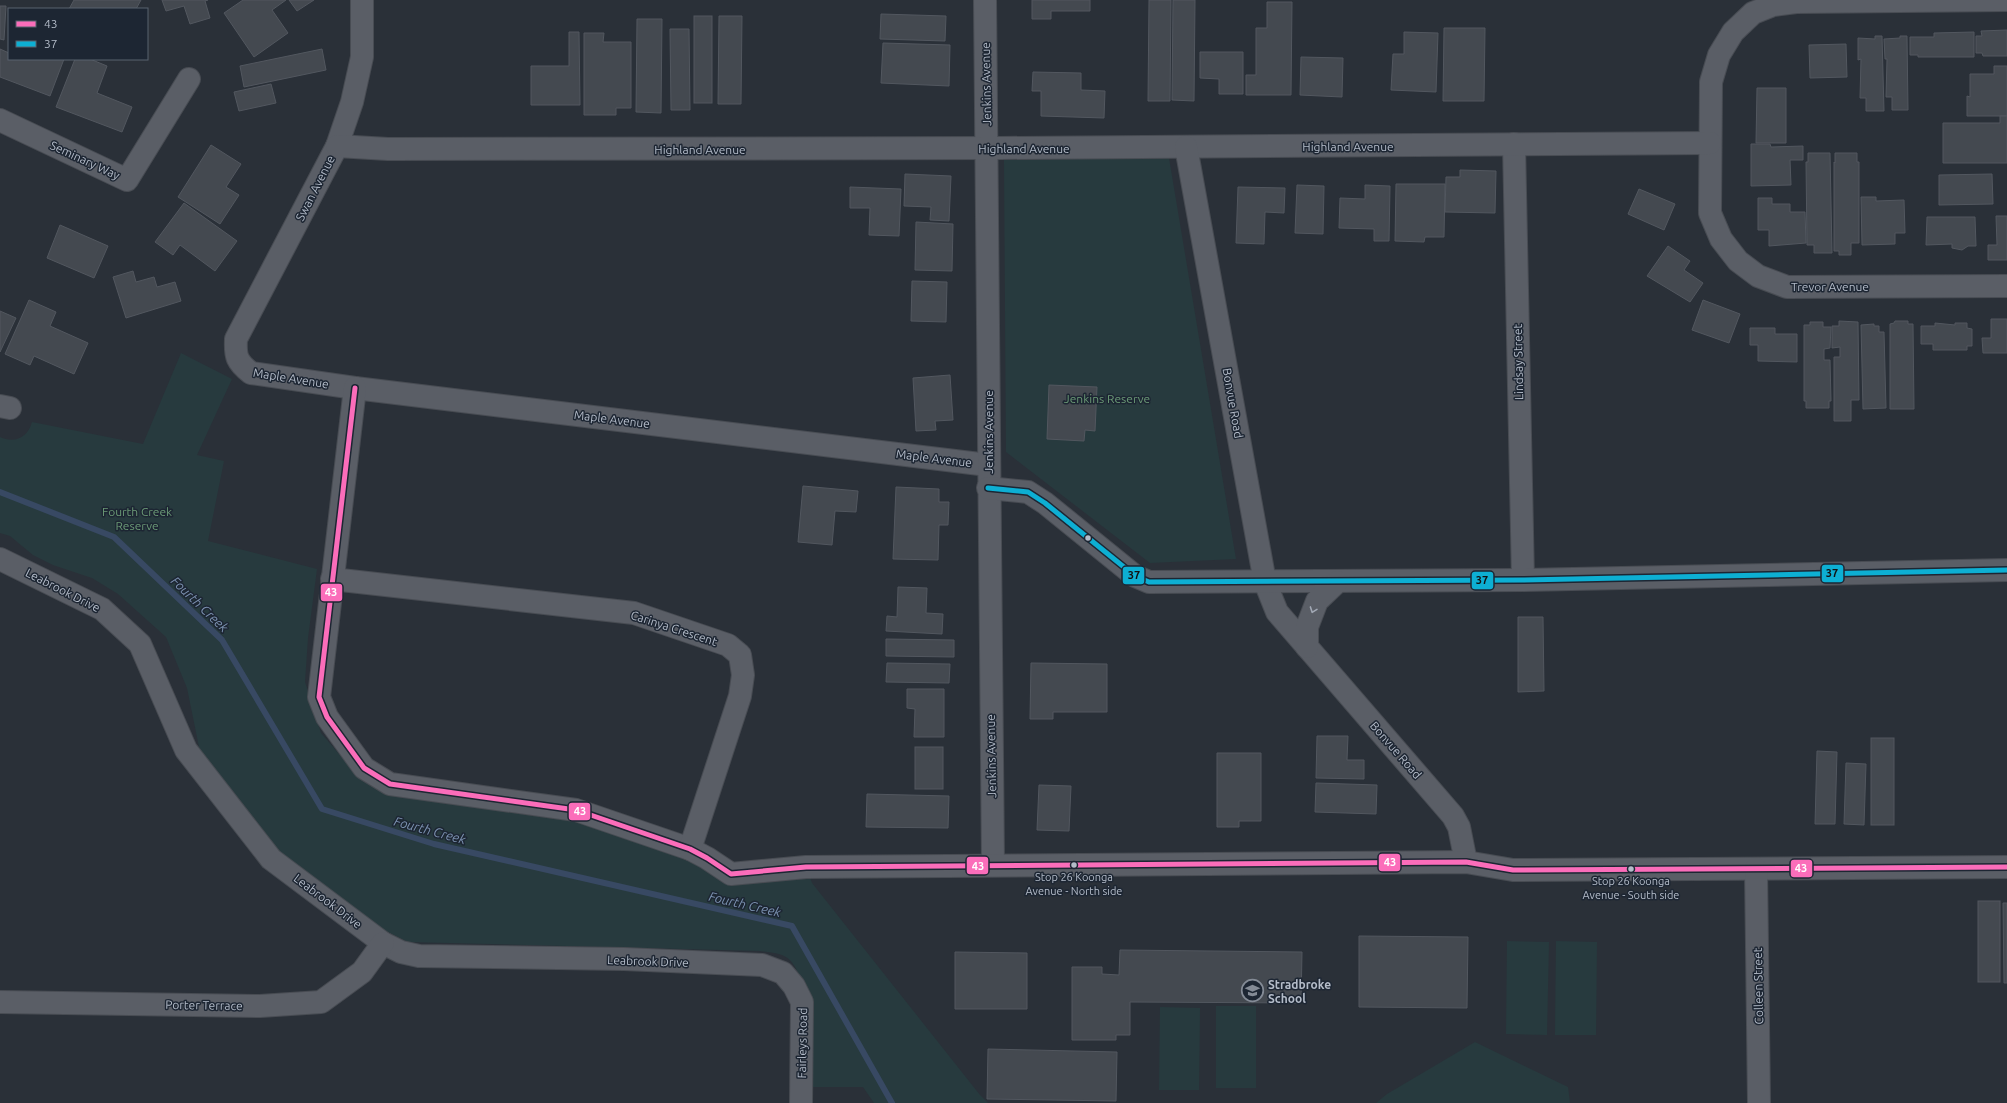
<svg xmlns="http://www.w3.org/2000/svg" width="2007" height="1103" viewBox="0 0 2007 1103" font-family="Ubuntu,sans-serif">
  <rect width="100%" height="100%" fill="#2a3038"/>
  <!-- green -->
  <g fill="#273a3e">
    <path d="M 1169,158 L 1236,559 L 1150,563 L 1006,452 L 1004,160 Z"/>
    <path d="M 181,353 L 232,379 L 197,455 L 224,461 L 208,541 L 317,569 L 308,638 L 305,682 L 321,733 L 360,778 L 576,810 L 733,874 L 806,867 L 812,883 L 980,1095 L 988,1103 L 874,1103 L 863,1087 L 804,1087 L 800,978 C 791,954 783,954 759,951 L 408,942 L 382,929 L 275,855 L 215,778 L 199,747 L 187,688 L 166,637 L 118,594 L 92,578 L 53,565 L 33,555 L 10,536 L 0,533 L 0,437 C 15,444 28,437 32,422 L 143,444 Z"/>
    <path d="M 1507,941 L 1549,942 L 1547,1035 L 1506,1034 Z"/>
    <path d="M 1556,941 L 1597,942 L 1596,1035 L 1555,1035 Z"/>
    <rect x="1216" y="1006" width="40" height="82"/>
    <path d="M 1160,1007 L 1200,1008 L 1199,1090 L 1159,1090 Z"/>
    <path d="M 1475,1042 L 1568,1087 L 1570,1103 L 1376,1103 L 1387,1094 Z"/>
  </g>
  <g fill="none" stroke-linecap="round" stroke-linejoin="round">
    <!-- stream -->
    <path stroke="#384963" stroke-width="6" d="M 0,492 L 114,537 L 222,640 L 322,809 L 434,844 L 792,926 L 892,1103"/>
  </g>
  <!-- building -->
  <g fill="#444950" stroke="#52575f">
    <path d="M 74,0 L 141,0 L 136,9 L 69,9 Z"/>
    <path d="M 162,0 L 208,0 L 205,1 L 210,18 L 190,24 L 184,6 L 166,11 Z"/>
    <path d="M 243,0 L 286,0 L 272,10 L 288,33 L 254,57 L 224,13 Z"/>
    <path d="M 289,0 L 314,0 L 297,11 Z"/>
    <path d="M 1032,0 L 1090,0 L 1090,11 L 1051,11 L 1051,19 L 1032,19 Z"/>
    <path d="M 1149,0 L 1171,0 L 1170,101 L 1148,101 Z"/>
    <path d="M 1173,0 L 1195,0 L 1194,101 L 1172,100 Z"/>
    <path d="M 1267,2 L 1292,2 L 1291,95 L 1246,95 L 1246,75 L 1256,75 L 1256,28 L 1267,28 Z"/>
    <path d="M 0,6 L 6,6 L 4,40 L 0,39 Z"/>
    <path d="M 881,14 L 946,16 L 945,41 L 880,39 Z"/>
    <rect x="694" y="16" width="18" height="87"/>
    <path d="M 719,16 L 742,16 L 741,104 L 718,104 Z"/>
    <path d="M 637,19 L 662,19 L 661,113 L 636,112 Z"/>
    <path d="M 1444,28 L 1485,28 L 1484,101 L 1443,101 Z"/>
    <path d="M 670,29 L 689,29 L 690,110 L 671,110 Z"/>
    <path d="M 2007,30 L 2007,56 L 1983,56 L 1982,53 L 1976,53 L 1976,36 L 1982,36 L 1981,31 Z"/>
    <path d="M 569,32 L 579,32 L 580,105 L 531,105 L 531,66 L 569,66 Z"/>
    <path d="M 1404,32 L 1438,33 L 1436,92 L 1391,90 L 1393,54 L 1404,54 Z"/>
    <path d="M 1974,32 L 1974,57 L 1918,57 L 1918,55 L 1910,55 L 1910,37 L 1934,37 L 1934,33 Z"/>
    <path d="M 584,33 L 604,33 L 603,42 L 631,42 L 631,108 L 616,108 L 616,115 L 584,115 Z"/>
    <path d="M 1875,36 L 1882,36 L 1884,111 L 1866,111 L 1866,98 L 1860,98 L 1861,59 L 1858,60 L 1858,38 L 1875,39 Z"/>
    <path d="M 1900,36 L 1907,36 L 1908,110 L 1892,110 L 1892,97 L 1886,97 L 1887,59 L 1885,59 L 1884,39 L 1900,38 Z"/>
    <path d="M 883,43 L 950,45 L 949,86 L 881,83 Z"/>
    <path d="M 1846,44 L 1847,77 L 1810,78 L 1809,45 Z"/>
    <path d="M 0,49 L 9,53 L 9,59 L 64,59 L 50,96 L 0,77 Z"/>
    <path d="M 322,49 L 326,70 L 244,87 L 240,66 Z"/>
    <path d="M 1200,52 L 1243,52 L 1243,94 L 1219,94 L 1219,79 L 1200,78 Z"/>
    <path d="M 1301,57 L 1343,58 L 1342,97 L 1300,95 Z"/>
    <path d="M 75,59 L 90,59 L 107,66 L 97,93 L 132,107 L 122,132 L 56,107 Z"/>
    <path d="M 1994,66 L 2007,66 L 2007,116 L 1967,116 L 1967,96 L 1970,97 L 1970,74 L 1994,74 Z"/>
    <path d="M 1033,72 L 1081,73 L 1081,90 L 1105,91 L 1104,118 L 1041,116 L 1041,91 L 1032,91 Z"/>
    <path d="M 271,84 L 276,103 L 239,111 L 234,92 Z"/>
    <path d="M 1757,88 L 1786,88 L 1786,143 L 1756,143 Z"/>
    <path d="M 2000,116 L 2007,116 L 2007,163 L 1943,163 L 1943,123 L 2000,123 Z"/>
    <path d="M 1751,144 L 1770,144 L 1771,147 L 1803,146 L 1803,160 L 1790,160 L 1791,185 L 1751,186 Z"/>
    <path d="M 211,145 L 241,164 L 226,187 L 239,195 L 220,224 L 178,197 Z"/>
    <path d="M 1808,153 L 1830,153 L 1832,253 L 1814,253 L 1814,245 L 1807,245 L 1806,162 L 1808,162 Z"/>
    <path d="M 1835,153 L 1857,153 L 1857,162 L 1859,162 L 1859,243 L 1851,243 L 1851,255 L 1839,255 L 1839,251 L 1834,251 L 1834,162 L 1835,163 Z"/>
    <path d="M 1460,170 L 1496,171 L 1495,213 L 1445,212 L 1446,177 L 1460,177 Z"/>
    <path d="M 905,174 L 951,176 L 949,221 L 930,220 L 931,207 L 904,206 Z"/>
    <path d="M 1992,174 L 1993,204 L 1939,205 L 1939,175 Z"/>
    <path d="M 1396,184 L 1445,184 L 1444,237 L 1425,237 L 1424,242 L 1395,241 Z"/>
    <path d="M 1297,185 L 1324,186 L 1323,234 L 1295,233 Z"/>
    <path d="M 1365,185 L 1390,186 L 1389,241 L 1374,241 L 1374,229 L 1339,228 L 1340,198 L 1365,199 Z"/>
    <path d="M 850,187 L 901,189 L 899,236 L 869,235 L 870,208 L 850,208 Z"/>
    <path d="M 1238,187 L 1285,188 L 1284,213 L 1265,212 L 1264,244 L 1236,243 Z"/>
    <path d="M 1639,189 L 1675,204 L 1664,230 L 1628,214 Z"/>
    <path d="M 1861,197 L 1876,197 L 1876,201 L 1904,200 L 1905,233 L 1895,233 L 1895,244 L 1862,245 Z"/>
    <path d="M 1758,198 L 1772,198 L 1772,204 L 1790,204 L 1790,212 L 1805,212 L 1806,243 L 1769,246 L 1769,230 L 1758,230 Z"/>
    <path d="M 184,203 L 237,241 L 215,271 L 180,245 L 173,255 L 155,242 Z"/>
    <path d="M 1996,216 L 2007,216 L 2007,260 L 1988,260 L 1988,245 L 1997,245 Z"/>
    <path d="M 1927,217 L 1975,217 L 1976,246 L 1968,246 L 1962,250 L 1952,248 L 1952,244 L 1926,245 Z"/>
    <path d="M 916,222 L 953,224 L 952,271 L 915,270 Z"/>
    <path d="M 60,225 L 108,246 L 94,278 L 47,258 Z"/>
    <path d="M 1668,246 L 1690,261 L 1684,270 L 1703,283 L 1690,302 L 1647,276 Z"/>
    <path d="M 133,271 L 136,282 L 154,277 L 157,287 L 175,282 L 181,301 L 126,318 L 113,277 Z"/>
    <path d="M 912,281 L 947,282 L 946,322 L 911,321 Z"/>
    <path d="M 29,300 L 56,312 L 50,326 L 88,343 L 74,374 L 34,356 L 30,365 L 5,354 Z"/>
    <path d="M 1703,300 L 1740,314 L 1729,343 L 1692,330 Z"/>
    <path d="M 0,311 L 16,318 L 0,352 Z"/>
    <path d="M 1991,319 L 2007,319 L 2007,353 L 1983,353 L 1982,338 L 1991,338 Z"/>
    <path d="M 1839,321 L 1858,322 L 1859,400 L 1851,400 L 1851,421 L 1834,421 L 1834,357 L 1840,357 L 1840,347 L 1832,348 L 1832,326 L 1839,326 Z"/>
    <path d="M 1895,321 L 1908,321 L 1908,324 L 1913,324 L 1914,409 L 1890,409 L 1890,324 L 1894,323 Z"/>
    <path d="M 1810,322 L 1823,322 L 1823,327 L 1831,327 L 1830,348 L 1824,349 L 1824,360 L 1830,360 L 1831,401 L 1829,401 L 1829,408 L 1806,408 L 1806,401 L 1804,401 L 1804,325 L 1810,325 Z"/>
    <path d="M 1935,323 L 1955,325 L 1955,323 L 1967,323 L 1967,328 L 1972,329 L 1972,346 L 1967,346 L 1967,350 L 1933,350 L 1933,344 L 1921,344 L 1921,326 L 1935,326 Z"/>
    <path d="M 1874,324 L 1874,326 L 1879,326 L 1879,332 L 1884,332 L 1886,408 L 1863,409 L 1861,325 Z"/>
    <path d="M 1750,328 L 1775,328 L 1775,334 L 1797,334 L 1797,362 L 1758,361 L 1758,345 L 1750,345 Z"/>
    <path d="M 950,375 L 953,420 L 935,421 L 936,430 L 916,431 L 913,378 Z"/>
    <path d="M 1049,385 L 1097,387 L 1095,431 L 1085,430 L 1084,441 L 1047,439 Z"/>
    <path d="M 803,486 L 858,491 L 856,512 L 835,511 L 832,545 L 798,542 Z"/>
    <path d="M 896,487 L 939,489 L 939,502 L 949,502 L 948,525 L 939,525 L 938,560 L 893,559 Z"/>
    <path d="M 898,587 L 927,588 L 926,613 L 943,614 L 942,634 L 886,631 L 887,616 L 897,617 Z"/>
    <path d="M 1518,617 L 1543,617 L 1544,691 L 1518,692 Z"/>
    <path d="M 886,639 L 954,640 L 954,657 L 886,656 Z"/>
    <path d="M 887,663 L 950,664 L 949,683 L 886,682 Z"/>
    <path d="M 1031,663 L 1107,664 L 1107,712 L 1053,712 L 1053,719 L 1030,719 Z"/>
    <path d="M 907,689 L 944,689 L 944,737 L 914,737 L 915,709 L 907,708 Z"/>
    <path d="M 1317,736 L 1348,736 L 1347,760 L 1364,760 L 1364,779 L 1316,778 Z"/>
    <rect x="1871" y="738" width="23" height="87"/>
    <rect x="915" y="747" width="28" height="42"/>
    <path d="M 1817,751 L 1837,752 L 1835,824 L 1815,824 Z"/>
    <path d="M 1217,753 L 1261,753 L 1261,821 L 1239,821 L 1239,827 L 1217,827 Z"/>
    <path d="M 1846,763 L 1866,764 L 1864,825 L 1844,824 Z"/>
    <path d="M 1316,783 L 1377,785 L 1376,814 L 1315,812 Z"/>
    <path d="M 1039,785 L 1071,786 L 1069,831 L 1037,830 Z"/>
    <path d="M 867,794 L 949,796 L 948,828 L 866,827 Z"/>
    <rect x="1978" y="901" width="22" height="81"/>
    <path d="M 2003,903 L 2007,903 L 2007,983 L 2004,983 Z"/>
    <path d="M 1359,936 L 1468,937 L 1467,1008 L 1359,1007 Z"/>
    <path d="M 1120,950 L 1302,952 L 1301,1003 L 1130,1002 L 1130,1035 L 1116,1035 L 1116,1040 L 1072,1040 L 1072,967 L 1102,967 L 1102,974 L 1119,975 Z"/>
    <path d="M 955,952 L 1027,953 L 1027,1009 L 955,1009 Z"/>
    <path d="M 988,1049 L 1117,1052 L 1116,1101 L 987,1099 Z"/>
  </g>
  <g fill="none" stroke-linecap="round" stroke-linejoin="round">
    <defs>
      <g id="minor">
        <path d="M 362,0 L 362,57 L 352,102 L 337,146 L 236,339 C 235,357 237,362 251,373 L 355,388 L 988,465"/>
        <path d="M 985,0 L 993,865"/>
        <path d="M 2007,0 L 1796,2 L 1773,5 L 1753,13 L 1733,32 L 1719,55 L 1711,82 L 1710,213 L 1721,239 L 1738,261 L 1758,276 L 1787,287 L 2007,286"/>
        <path d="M 0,120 L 127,180 L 189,79"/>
        <path d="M 1514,144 L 1523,580"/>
        <path d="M 337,146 L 388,149 L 1000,148 L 1710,143"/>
        <path d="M 1186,147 L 1265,582 L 1277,612 L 1453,816 L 1459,827 L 1466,862"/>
        <path d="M 355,388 L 319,697 L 327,717 L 364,768 L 390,784 L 576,810 L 690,849 L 707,858 L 731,874 L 806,867 L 1466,862 L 1513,870 L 2007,867"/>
        <path d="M 0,406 L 10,408"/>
        <path d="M 988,488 L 1028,492 L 1045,503 L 1135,576 L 1149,582 L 1523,580 L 2007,570"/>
        <path d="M 0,559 L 102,609 L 140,644 L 186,750 L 271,859 L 383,943 L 401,952 L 419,956 L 624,959 L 762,965 L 783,973 L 794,986 L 802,1002 L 801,1103"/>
        <path d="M 332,579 L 634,613 L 728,645 L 740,655 L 743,675 L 740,696 L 690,849"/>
        <path d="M 1307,647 L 1307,627 L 1317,601 L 1337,582"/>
        <path d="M 1756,869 L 1759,1103"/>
        <path d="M 0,1002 L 260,1006 L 321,1002 L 362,972 L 383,943"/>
      </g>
    </defs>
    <!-- minor casing -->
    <use href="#minor" stroke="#484c53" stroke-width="24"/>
    <!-- minor -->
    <use href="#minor" stroke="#5a5e66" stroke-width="22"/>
    <defs>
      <path id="bus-1" d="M 355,388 L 319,697 L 327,717 L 364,768 L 390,784 L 576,810 L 690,849 L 707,858 L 731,874 L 806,867 L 1466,862 L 1513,870 L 2007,867"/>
      <path id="bus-2" d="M 988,488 L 1028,492 L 1045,503 L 1135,576 L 1149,582 L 1523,580 L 2007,570"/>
    </defs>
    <!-- bus-1 casing -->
    <use href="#bus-1" stroke="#1d2633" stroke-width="8"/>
    <!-- bus-2 casing -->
    <use href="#bus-2" stroke="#1d2633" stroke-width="8"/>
    <!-- bus-1 -->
    <use href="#bus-1" stroke="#fb6dba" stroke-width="5"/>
    <!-- bus-2 -->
    <use href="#bus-2" stroke="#0dafd3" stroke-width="5"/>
  </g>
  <!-- one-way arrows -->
  <defs><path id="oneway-chevron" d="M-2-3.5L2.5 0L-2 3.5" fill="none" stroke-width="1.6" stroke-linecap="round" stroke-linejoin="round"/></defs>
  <use stroke="#a2a9b5" href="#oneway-chevron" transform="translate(1313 610) rotate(110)"/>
  <!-- icons -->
  <defs>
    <symbol id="school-ring" viewBox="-11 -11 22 22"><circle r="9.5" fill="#1d2633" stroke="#848b96" stroke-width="1.5"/><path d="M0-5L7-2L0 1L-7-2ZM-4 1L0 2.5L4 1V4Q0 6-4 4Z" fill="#848b96"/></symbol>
  </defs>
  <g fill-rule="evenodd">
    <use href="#school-ring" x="1240" y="978" width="25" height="25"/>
  </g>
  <!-- markers -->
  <g fill="#b4bcc9" stroke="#1d2633" stroke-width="1.5">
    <circle cx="1088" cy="538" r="3.5"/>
    <circle cx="1074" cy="865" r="3.5"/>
    <circle cx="1631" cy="869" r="3.5"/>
  </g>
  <g text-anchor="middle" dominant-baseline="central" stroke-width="3" stroke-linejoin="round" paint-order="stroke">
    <!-- bus labels -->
    <g font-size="11" fill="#b4bcc9" stroke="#1d2633">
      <text x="1074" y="877">Stop 26 Koonga<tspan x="1074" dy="14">Avenue - North side</tspan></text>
      <text x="1631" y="881">Stop 26 Koonga<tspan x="1631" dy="14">Avenue - South side</tspan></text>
    </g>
    <!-- street labels -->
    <g font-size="12" fill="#b4bcc9" stroke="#1d2633">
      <text transform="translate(986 84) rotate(-91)">Jenkins Avenue</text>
      <text x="1348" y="146">Highland Avenue</text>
      <text x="1024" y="148">Highland Avenue</text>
      <text x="700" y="149">Highland Avenue</text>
      <text transform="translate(85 160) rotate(25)">Seminary Way</text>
      <text transform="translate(315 188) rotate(-63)">Swan Avenue</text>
      <text x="1830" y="286">Trevor Avenue</text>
      <text transform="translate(1518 362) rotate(-91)">Lindsay Street</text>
      <text transform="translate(291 378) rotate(9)">Maple Avenue</text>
      <text transform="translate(1233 403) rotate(80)">Bonvue Road</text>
      <text transform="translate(612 419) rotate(7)">Maple Avenue</text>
      <text transform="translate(988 432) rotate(-90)">Jenkins Avenue</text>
      <text transform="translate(934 458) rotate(7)">Maple Avenue</text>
      <text transform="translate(63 590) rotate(27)">Leabrook Drive</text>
      <text transform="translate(674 628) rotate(18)">Carinya Crescent</text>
      <text transform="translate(1396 750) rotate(49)">Bonvue Road</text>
      <text transform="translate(991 756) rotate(-91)">Jenkins Avenue</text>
      <text transform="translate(328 901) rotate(37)">Leabrook Drive</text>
      <text transform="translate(648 961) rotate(2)">Leabrook Drive</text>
      <text transform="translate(1758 986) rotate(-91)">Colleen Street</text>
      <text transform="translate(204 1005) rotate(1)">Porter Terrace</text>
      <text transform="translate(802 1043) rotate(-89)">Fairleys Road</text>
    </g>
    <!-- park labels -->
    <g font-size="12" fill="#6b9a76" stroke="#1d2633">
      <text x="1107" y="398">Jenkins Reserve</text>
      <text x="137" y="511">Fourth Creek<tspan x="137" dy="14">Reserve</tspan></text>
    </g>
    <!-- poi labels -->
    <g font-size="12" font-weight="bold" fill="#b4bcc9" stroke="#1d2633" text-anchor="start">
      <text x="1268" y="984">Stradbroke<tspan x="1268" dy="14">School</tspan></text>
    </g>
    <!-- water labels -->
    <g font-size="13" font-style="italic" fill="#7c92b1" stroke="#1d2633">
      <text transform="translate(200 604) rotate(44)">Fourth Creek</text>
      <text transform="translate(430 830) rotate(15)">Fourth Creek</text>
      <text transform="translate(745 904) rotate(13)">Fourth Creek</text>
    </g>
  </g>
  <g stroke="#1d2633" stroke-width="1.5">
    <rect x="1821" y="564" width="23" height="19" rx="4" fill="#0dafd3"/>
    <rect x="1122" y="566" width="23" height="19" rx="4" fill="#0dafd3"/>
    <rect x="1471" y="571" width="23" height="19" rx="4" fill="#0dafd3"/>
    <rect x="320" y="583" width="23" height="19" rx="4" fill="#fb6dba"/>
    <rect x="568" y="802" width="23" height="19" rx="4" fill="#fb6dba"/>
    <rect x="1378" y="853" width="23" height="19" rx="4" fill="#fb6dba"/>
    <rect x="966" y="856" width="23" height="19" rx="4" fill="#fb6dba"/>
    <rect x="1790" y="859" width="23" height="19" rx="4" fill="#fb6dba"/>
  </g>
  <g font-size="11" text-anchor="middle" font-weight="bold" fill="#fff">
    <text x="331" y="596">43</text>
    <text x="580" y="815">43</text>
    <text x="1390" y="866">43</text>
    <text x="978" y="870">43</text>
    <text x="1801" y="872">43</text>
  </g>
  <g font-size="11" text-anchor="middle" font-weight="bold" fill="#111">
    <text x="1832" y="577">37</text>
    <text x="1134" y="579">37</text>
    <text x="1482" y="584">37</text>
  </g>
  <!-- legend -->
  <rect x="8" y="8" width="140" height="52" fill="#1d2633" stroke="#59626f"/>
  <rect x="16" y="21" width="20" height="6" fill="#fb6dba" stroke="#59626f"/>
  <text x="44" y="28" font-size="12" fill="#b4bcc9">43</text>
  <rect x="16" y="41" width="20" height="6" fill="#0dafd3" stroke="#59626f"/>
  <text x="44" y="48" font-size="12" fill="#b4bcc9">37</text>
</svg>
